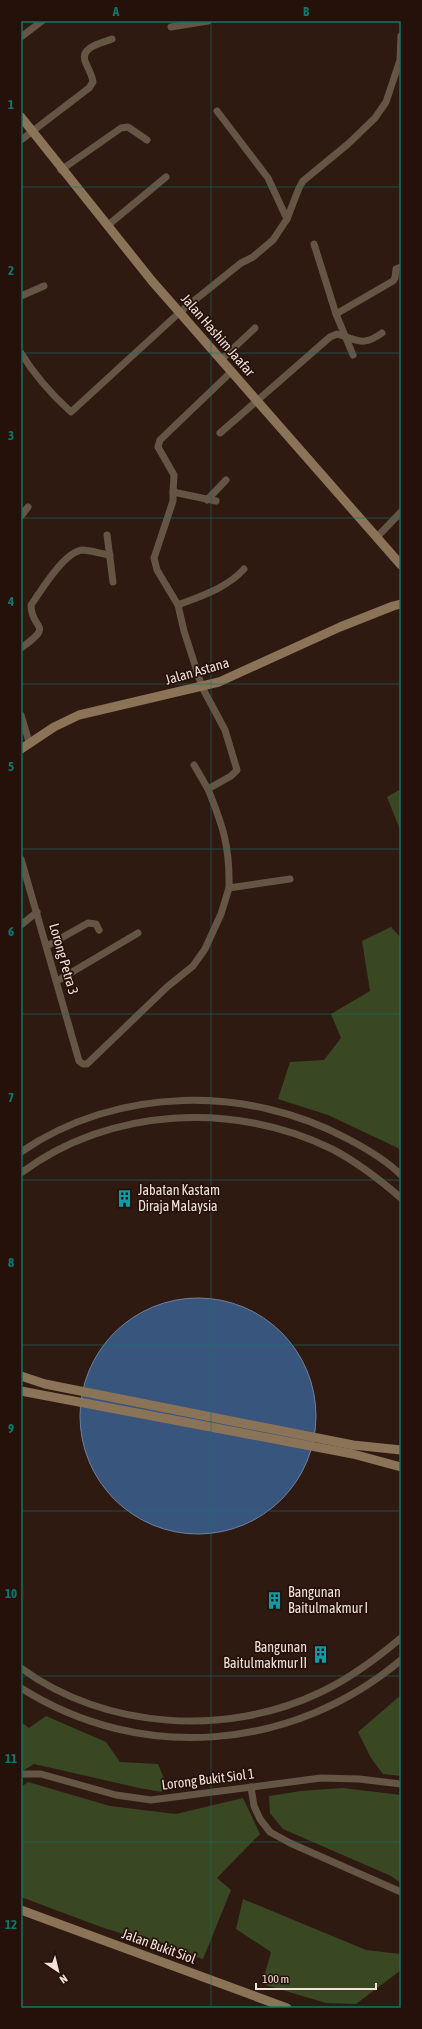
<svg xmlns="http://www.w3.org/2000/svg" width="422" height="2029" viewBox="0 0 422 2029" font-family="'Asap Condensed',sans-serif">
  <rect width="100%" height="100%" fill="#2f1a12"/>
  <!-- green -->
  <g fill="#394723">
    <path d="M 401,789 L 401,832 L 387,797 Z"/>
    <path d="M 391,927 L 401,938 L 401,1151 L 398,1148 L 328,1115 L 278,1099 L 290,1062 L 324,1060 L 341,1038 L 331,1014 L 370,991 L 362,941 Z"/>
    <path d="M 401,1695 L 401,1776 L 383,1774 L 371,1758 L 358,1732 Z"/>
    <path d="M 46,1716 L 106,1742 L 120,1762 L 158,1764 L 165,1781 L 162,1792 L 139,1788 L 34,1764 L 21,1772 L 21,1722 L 29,1728 Z"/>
    <path d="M 28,1782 L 110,1806 L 176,1814 L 243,1798 L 260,1834 L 217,1878 L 231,1890 L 203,1959 L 101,1927 L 21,1897 L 21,1787 Z"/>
    <path d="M 343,1788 L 401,1795 L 401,1883 L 391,1876 L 283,1829 L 270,1813 L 269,1796 L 301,1791 Z"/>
    <path d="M 243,1899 L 366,1950 L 401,1954 L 401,1970 L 356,2004 L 326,2003 L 262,1984 L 271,1952 L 236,1929 Z"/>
  </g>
  <!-- water -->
  <circle fill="#38567d" stroke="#70809a" cx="198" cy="1416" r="118"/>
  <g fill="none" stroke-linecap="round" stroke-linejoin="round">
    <!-- street -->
    <g stroke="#655544" stroke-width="7">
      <path d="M 171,27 L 208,21"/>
      <path d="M 21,37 L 42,21"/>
      <path d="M 217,111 L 268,178 L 287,219"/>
      <path d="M 21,140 L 89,88 L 93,82 C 92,74 88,69 85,61 C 80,47 102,43 112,39"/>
      <path d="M 61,170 L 121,128 L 128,127 L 147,140"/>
      <path d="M 107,226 L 166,177"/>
      <path d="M 314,244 L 336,314 L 353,355"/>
      <path d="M 21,296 L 44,286"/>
      <path d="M 336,314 L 393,281 L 395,278 L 396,269 L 401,267"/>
      <path d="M 21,353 C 35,376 51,394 71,412 L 180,312 L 241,263 L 253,257 L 273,240 L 287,219 L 299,188 L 303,181 L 348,144 L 375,118 L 386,102 L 400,60 L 401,36"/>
      <path d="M 221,360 L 255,328"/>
      <path d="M 231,372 L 160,440 L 158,447 L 174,475 L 173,492 L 173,501 L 154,558 L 157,570 L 178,605 L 184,631 L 202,687 L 225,730 L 237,770 L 231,776 L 208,789 C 223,826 230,847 229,888 L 290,879"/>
      <path d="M 220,433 L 330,337 L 337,334 C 358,340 363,347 382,333"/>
      <path d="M 173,492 L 216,501"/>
      <path d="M 207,500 L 226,480"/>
      <path d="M 21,516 L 28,507"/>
      <path d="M 107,535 L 113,582"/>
      <path d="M 377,537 L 401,512"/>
      <path d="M 178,605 C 201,596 227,588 244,569"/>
      <path d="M 21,648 C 56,623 31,631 31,605 C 41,591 64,552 82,550 C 90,550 102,554 110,555"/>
      <path d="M 21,715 L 29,742"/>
      <path d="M 194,765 L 208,789"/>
      <path d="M 21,859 L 79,1061 L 83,1064 L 87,1064 L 167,987 L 193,966 L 205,949 L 221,914 L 229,888"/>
      <path d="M 21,925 L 37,912"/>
      <path d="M 47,946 L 88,923 L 96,924 L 99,930"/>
      <path d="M 57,981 L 138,933"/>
      <path d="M 21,1152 C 117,1086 248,1085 348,1139 C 367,1149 386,1160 401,1175"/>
      <path d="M 21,1173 C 109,1107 235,1101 332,1149 C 357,1162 379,1179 401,1198"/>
      <path d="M 21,1668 C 105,1730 228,1737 321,1692 C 351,1678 376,1659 401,1638"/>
      <path d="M 21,1688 C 141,1764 293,1751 401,1660"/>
      <path d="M 21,1774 L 41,1774 L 116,1795 L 151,1800 L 321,1778 L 359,1779 L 401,1784"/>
      <path d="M 251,1787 L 254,1806 L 260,1819 L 270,1832 L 290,1843 L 401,1892"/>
    </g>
    <!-- secondary -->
    <g stroke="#8b7358" stroke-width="9">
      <path d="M 21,117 L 152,281 L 401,565"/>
      <path d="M 21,749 L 54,727 L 79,715 L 219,682 L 340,627 L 393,606 L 401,604"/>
      <path d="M 21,1376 L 45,1384 L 353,1445 L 401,1450"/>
      <path d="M 21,1391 L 353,1454 L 401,1467"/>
      <path d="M 21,1910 L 287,2008"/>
    </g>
  </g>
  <!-- grid -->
  <path fill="none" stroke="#0f766e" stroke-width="1" stroke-opacity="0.55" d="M 211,21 L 211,2008M 21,187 L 401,187M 21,353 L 401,353M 21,518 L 401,518M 21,684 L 401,684M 21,849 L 401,849M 21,1014 L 401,1014M 21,1180 L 401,1180M 21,1345 L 401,1345M 21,1511 L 401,1511M 21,1676 L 401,1676M 21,1842 L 401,1842"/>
  <!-- icons -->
  <defs>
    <symbol id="building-bare" viewBox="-9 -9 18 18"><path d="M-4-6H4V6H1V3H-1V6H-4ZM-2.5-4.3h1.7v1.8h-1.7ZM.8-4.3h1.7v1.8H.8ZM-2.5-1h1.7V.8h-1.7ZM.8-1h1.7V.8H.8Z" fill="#0f9aa8" stroke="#251109" stroke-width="2.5" paint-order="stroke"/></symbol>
  </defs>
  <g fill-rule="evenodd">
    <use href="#building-bare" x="112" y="1186" width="25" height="25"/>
    <use href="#building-bare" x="262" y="1588" width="25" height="25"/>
    <use href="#building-bare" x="308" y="1642" width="25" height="25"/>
  </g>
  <g text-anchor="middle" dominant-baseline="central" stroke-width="3.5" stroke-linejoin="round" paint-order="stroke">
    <!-- street labels -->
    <g font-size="14" fill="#f1e2dc" stroke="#251109">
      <text transform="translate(218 335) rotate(49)">Jalan Hashim Jaafar</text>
      <text transform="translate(197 671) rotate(-16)">Jalan Astana</text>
      <text transform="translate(64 959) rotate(74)">Lorong Petra 3</text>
      <text transform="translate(208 1779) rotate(-7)">Lorong Bukit Siol 1</text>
      <text transform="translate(159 1946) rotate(20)">Jalan Bukit Siol</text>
    </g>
    <!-- poi labels -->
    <g font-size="14" fill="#f1e2dc" stroke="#251109" text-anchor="start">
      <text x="138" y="1190">Jabatan Kastam<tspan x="138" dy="16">Diraja Malaysia</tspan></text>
      <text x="288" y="1592">Bangunan<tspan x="288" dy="16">Baitulmakmur I</tspan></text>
      <text x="307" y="1647" text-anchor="end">Bangunan<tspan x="307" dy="16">Baitulmakmur II</tspan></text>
    </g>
  </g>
  <!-- border -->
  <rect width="422" height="2029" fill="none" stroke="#251109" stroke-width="44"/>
  <!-- north arrow -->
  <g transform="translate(58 1971) rotate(145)" stroke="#251109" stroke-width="3" paint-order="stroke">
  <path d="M0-3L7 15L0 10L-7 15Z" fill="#f1e2dc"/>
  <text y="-6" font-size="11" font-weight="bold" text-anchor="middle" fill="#f1e2dc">N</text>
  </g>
  <!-- scale -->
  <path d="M256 1983v6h120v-6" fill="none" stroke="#f1e2dc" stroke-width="2"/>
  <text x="262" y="1983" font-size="12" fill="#f1e2dc" stroke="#251109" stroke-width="3" paint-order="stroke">100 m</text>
  <rect x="22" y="22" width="378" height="1985" fill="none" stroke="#0f766e" stroke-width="1.5"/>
  <g font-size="13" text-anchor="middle" font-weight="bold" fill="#0f766e">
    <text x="116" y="16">A</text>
    <text x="306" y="16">B</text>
    <text x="11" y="109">1</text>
    <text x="11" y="275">2</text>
    <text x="11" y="440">3</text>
    <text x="11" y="606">4</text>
    <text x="11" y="771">5</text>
    <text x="11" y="936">6</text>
    <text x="11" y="1102">7</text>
    <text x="11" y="1267">8</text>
    <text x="11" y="1433">9</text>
    <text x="11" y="1598">10</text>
    <text x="11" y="1763">11</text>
    <text x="11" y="1929">12</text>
  </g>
</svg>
